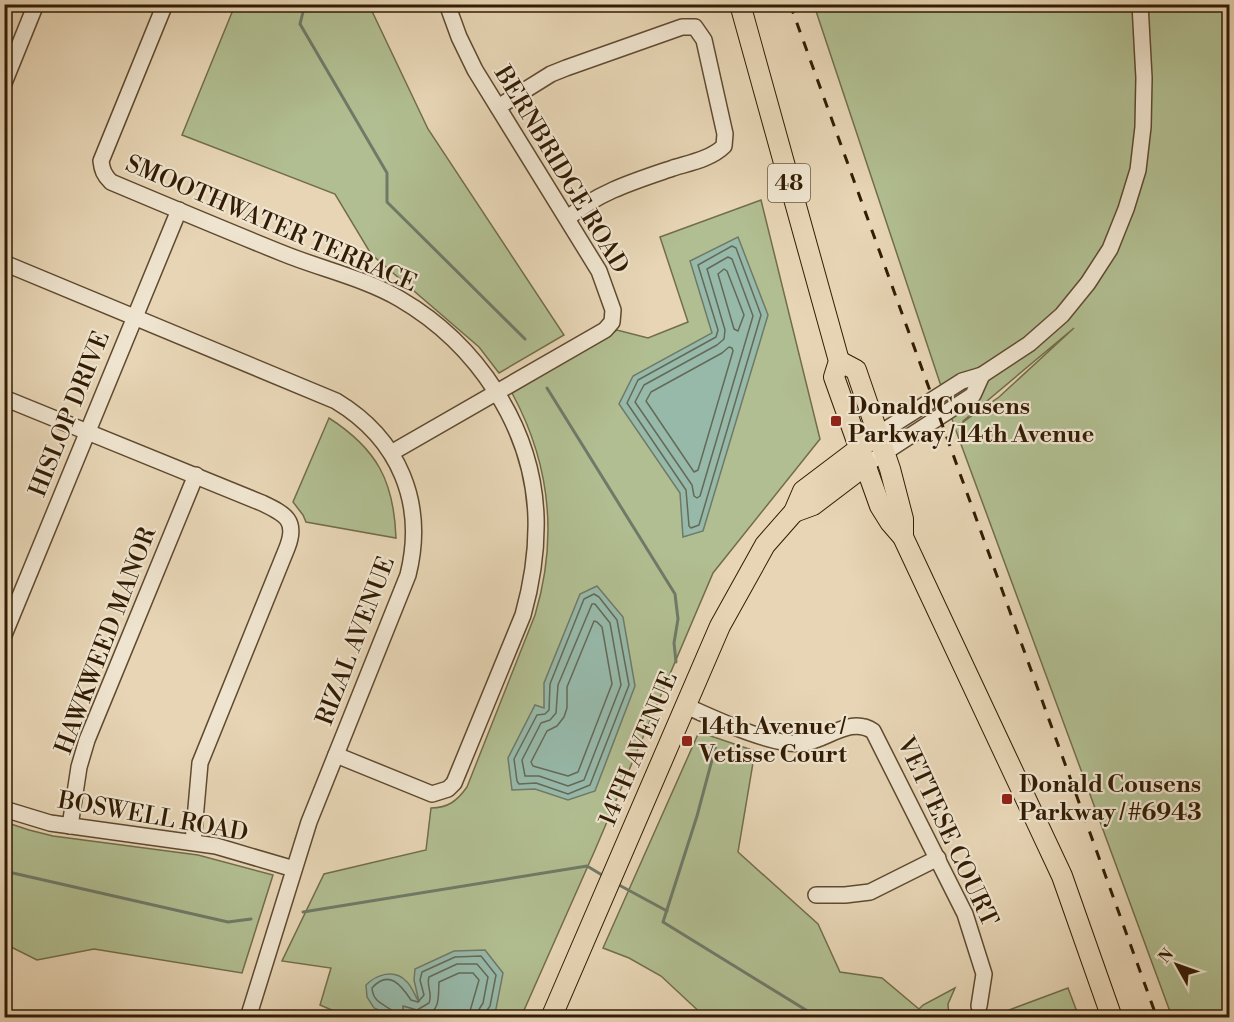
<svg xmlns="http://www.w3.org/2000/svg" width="1234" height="1022" viewBox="0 0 1234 1022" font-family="'Libre Bodoni',serif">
  <rect width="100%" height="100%" fill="#e7d5b5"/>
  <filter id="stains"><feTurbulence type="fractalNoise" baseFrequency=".00333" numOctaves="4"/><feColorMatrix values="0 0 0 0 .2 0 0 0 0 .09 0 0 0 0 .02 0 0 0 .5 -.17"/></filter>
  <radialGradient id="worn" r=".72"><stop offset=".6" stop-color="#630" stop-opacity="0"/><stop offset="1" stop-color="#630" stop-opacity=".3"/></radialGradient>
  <!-- green -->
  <g fill="#b1be91" stroke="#726d4a" stroke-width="1.5" fill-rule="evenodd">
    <path d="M 235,5 L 369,5 L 428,129 L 564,335 L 499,373 L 479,347 L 371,254 L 335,194 L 182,135 Z"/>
    <path d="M 814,5 L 1229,5 L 1229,1017 L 1172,1017 L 955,428 ZM 1074,328 L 999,397 L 963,422 L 963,421 Z"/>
    <path d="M 761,200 L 820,439 L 713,573 L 595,850 L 521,1017 L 348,1017 L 320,1005 L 331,968 L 282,961 L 324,874 L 426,850 L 431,808 C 448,808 457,801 467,787 L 535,615 C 558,538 550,463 512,393 L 617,330 L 648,338 L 688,322 L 660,237 Z"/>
    <path d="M 329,418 C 377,449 394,481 396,538 L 306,522 L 303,515 L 293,502 Z"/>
    <path d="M 699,732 L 755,751 L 738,852 L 818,924 L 840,972 L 882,978 L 919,1009 L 923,1005 L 955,988 L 948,1004 L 949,1017 L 705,1017 L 661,976 L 629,958 L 603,948 Z"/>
    <path d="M 5,822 L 29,830 L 53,836 L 198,855 L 273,875 L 242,973 L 94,949 L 37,960 L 5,944 Z"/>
    <path d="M 1068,988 L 1079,1017 L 1008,1017 L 1009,1010 Z"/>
  </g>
  <!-- water -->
  <g fill="#97b9aa" stroke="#6f7a68" stroke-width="1.5">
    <path d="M 738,237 L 768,315 L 703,531 L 683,537 L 680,493 L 619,404 L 633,376 L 712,333 L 690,261 Z"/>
    <path d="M 597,586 L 623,617 L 635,686 L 595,791 L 568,800 L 535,789 L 512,790 L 508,758 L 535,705 L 544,708 L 544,683 L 580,594 Z"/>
    <path d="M 485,950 L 503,973 L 496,1009 L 489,1017 L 395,1017 L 374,1008 L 367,997 L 366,985 C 376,975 394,968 406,981 C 412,986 415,996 419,1002 L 414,980 L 415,969 L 454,951 Z"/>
  </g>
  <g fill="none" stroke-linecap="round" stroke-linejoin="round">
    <!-- shore -->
    <g stroke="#646a57" stroke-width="1.5">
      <path d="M 732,246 L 736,248 L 761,315 L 699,525 L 691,528 L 689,526 L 686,490 L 627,403 L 638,380 L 716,337 L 718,330 L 698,265 Z"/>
      <path d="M 728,257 L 732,259 L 753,316 L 700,496 L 697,498 L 694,496 L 692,485 L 635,402 L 644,385 L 717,345 L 724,339 L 725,330 L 707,269 Z"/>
      <path d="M 724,269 L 727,271 L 744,315 L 738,331 L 734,329 L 718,274 Z"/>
      <path d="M 729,347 L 732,348 L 733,351 L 698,470 L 694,472 L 646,401 L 651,392 L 722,353 Z"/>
      <path d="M 594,594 L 599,597 L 617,620 L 629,685 L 590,785 L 568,794 L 536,783 L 519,784 L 517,781 L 514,759 L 537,715 L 545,714 L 549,710 L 550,684 L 584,599 Z"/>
      <path d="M 592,604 L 595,604 L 610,623 L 621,685 L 584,780 L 568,786 L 539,776 L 525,776 L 522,760 L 541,723 L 550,720 L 556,713 L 558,685 Z"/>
      <path d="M 594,621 L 597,622 L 602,627 L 612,684 L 578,772 L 568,776 L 533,766 L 531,762 L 547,731 L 557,726 L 564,717 L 567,708 L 567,687 Z"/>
      <path d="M 396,1018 L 393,1011 C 383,1004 373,1002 372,988 C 389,969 401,985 411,1000 L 418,1002 L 424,995 L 420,980 L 422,972 L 455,957 L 481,956 L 496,975 L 490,1006 L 485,1013 L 485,1018"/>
      <path d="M 403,1018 L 403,1006 L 417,1010 L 429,1003 C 433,993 426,986 429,977 L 457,964 L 477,964 L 488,977 L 483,1003 L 478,1011 L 477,1018"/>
      <path d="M 423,1018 C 441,1010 438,998 439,982 L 459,973 L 473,973 L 479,980 L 468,1018"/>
    </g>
    <!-- stream -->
    <g stroke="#6f7a68" stroke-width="3">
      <path d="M 305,4 L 300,24 L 387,173 L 387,202 L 525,339"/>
      <path d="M 547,388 L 675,594 L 678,619 L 674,643 L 676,662"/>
      <path d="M 716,745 L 697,816 L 663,922 L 819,1018"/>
      <path d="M 4,871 L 228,922 L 251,919"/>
      <path d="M 619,885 L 667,911"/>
      <path d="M 303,912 L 587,866 L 602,875"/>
    </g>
    <defs>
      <g id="minor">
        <path d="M 165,4 L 101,161 C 102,170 104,175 111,182 C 168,206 225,230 282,253 C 321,269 364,278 400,299 C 477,344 533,427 536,517 C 537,551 532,583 523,615 L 454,783 L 448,789 L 432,794 L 336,755"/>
        <path d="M 4,83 L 36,4"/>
        <path d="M 498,107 L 551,74 L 566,68 L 682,27 L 695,27 L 704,40 L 725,134 L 724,146 C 711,159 689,163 673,168 C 635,181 598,192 568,218"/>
        <path d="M 4,263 L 336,401 C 399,439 426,503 408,575 L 309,822 L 248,1018"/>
        <path d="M 4,398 L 262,503 C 285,514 298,520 287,548 L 200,763 L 193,842"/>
        <path d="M 877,435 L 962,381 L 982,375 L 1029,344 L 1062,315 L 1088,283 L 1110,249 L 1126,209 L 1138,170 L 1143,127 L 1144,78 L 1140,4"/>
        <path d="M 391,453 L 605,330 L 612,322 L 613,310 L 599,271 L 475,70 L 459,37 L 447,4"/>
        <path d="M 867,464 L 973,395 L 982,375"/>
        <path d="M 4,635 L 179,210"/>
        <path d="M 686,706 C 713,718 776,748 804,743 C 827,740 850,716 873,731 L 965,914 L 984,974 L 979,1006"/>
        <path d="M 4,809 L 50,823 L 216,846 L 294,869"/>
        <path d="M 70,826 L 79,767 L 87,740 L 196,475"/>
        <path d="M 816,895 L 845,895 L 870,892 L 938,858"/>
      </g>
      <g id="major">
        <path d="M 740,4 L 839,361 L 834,377 L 880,506 L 890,522 L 903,537 L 1062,876 L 1112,1018"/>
        <path d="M 839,361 L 856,370 L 890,469 L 903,519 L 903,537"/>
        <path d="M 794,512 L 813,505 L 867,464"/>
        <path d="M 551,1018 L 720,626 L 765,545 L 794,512 L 803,491 L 877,435"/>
      </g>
    </defs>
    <!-- minor casing -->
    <use href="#minor" stroke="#5f4a30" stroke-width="18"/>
    <!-- major casing -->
    <use href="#major" stroke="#321c04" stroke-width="22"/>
    <!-- minor -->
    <use href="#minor" stroke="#efe4cf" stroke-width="15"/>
    <!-- major -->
    <use href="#major" stroke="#e7d5b5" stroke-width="20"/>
    <!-- rail -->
    <path stroke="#321c04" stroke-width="3" stroke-dasharray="10 10" stroke-linecap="butt" d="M 790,4 L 1157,1018"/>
  </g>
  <!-- markers -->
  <g fill="#8f2418" stroke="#efe4cf" stroke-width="2">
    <rect x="830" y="415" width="12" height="12" rx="3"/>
    <rect x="681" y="735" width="12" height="12" rx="3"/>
    <rect x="1001" y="793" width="12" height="12" rx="3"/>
  </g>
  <g text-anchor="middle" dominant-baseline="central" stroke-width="4.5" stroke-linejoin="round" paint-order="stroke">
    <!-- shield labels -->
    <rect fill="#efe4cf" stroke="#6b5841" stroke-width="1.5" x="768" y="164" width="42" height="38" rx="4.5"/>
    <g font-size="22" font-weight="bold" fill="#321c04">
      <text x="789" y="183">48</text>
    </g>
    <!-- street labels -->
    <g font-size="24" fill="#321c04" stroke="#efe4cf">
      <text transform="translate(561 170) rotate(59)">BERNBRIDGE ROAD</text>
      <text transform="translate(271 224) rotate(23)">SMOOTHWATER TERRACE</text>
      <text transform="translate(70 414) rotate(-68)">HISLOP DRIVE</text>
      <text transform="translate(106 641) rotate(-69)">HAWKWEED MANOR</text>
      <text transform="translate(356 641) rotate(-69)">RIZAL AVENUE</text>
      <text transform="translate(639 749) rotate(-67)">14TH AVENUE</text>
      <text transform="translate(153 817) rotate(10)">BOSWELL ROAD</text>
      <text transform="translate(947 832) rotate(65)">VETTESE COURT</text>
    </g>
    <!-- poi labels -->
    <g font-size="24" font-weight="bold" fill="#321c04" stroke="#efe4cf" text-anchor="start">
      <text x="848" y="407">Donald Cousens<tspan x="848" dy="28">Parkway / 14th Avenue</tspan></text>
      <text x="699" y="727">14th Avenue /<tspan x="699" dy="28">Vetisse Court</tspan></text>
      <text x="1019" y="785">Donald Cousens<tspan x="1019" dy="28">Parkway / #6943</tspan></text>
    </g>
  </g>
  <!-- margin -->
  <rect width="1234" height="1022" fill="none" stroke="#e7d5b5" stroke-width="24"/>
  <rect x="6" y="6" width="1222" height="1010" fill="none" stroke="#321c04" stroke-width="3"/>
  <rect x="12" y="12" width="1210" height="998" fill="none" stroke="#321c04" stroke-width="1.5"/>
  <!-- north arrow -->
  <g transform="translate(1177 965) rotate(310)" stroke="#efe4cf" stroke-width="4.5" paint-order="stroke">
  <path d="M0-4.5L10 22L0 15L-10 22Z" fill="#321c04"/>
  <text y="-9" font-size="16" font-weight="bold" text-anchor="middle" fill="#321c04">N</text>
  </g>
  <rect width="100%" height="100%" filter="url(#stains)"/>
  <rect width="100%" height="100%" fill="url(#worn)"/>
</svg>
